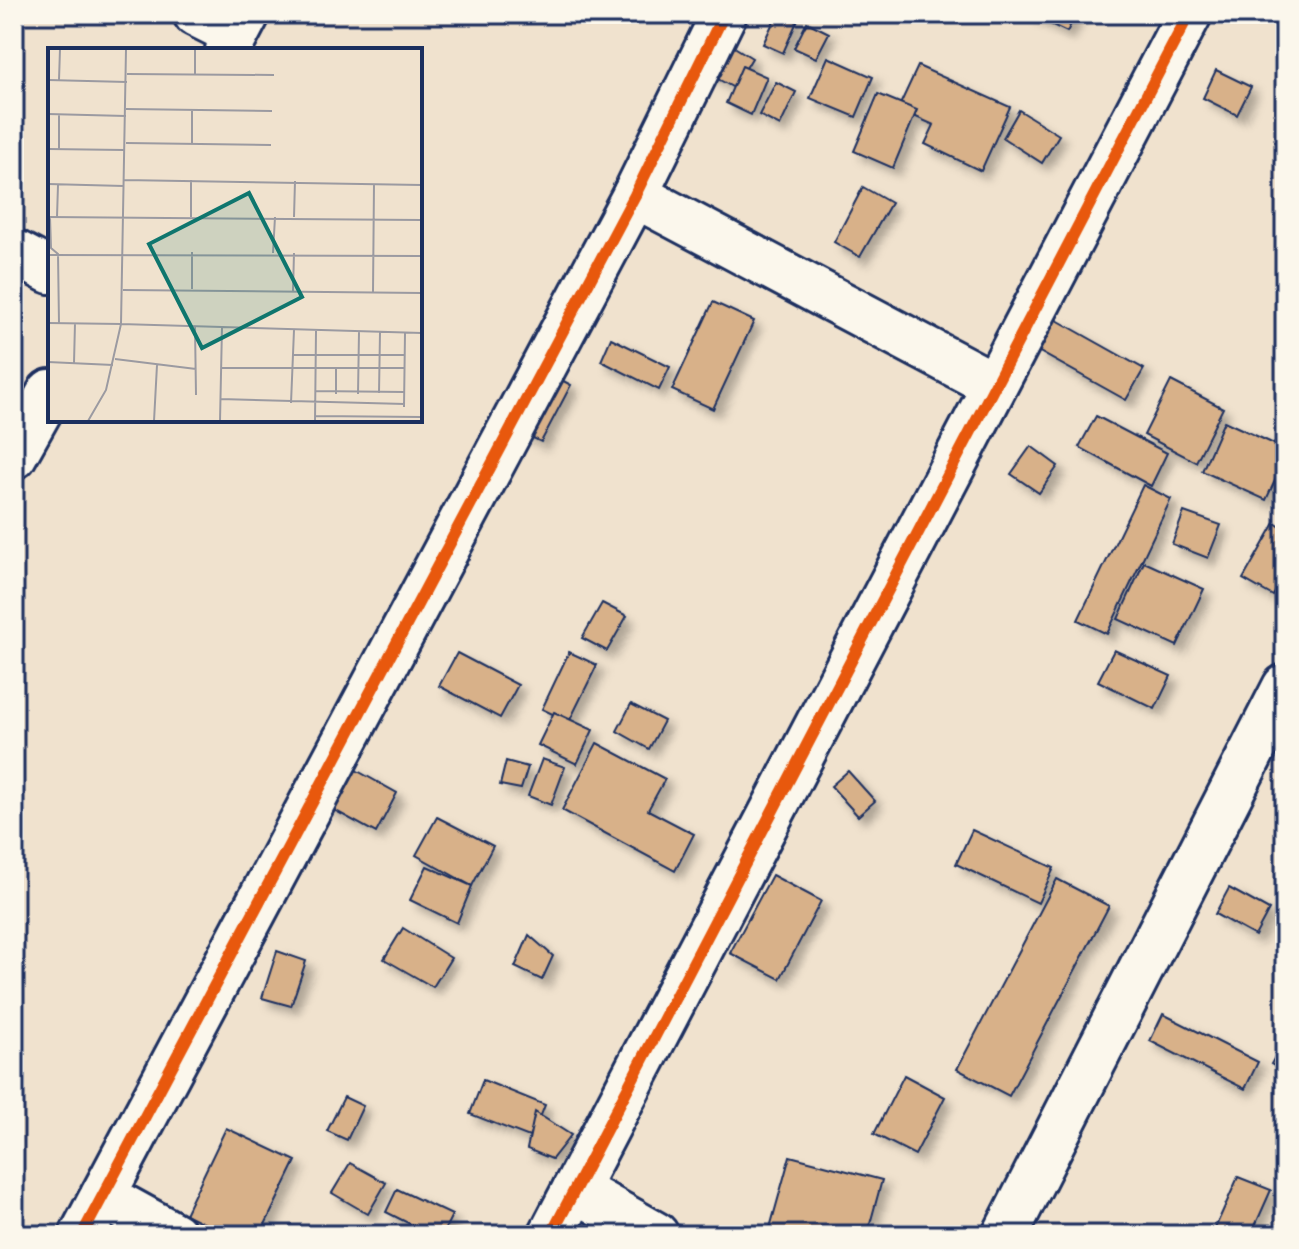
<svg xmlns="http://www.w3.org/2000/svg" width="1299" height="1249" viewBox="0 0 1299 1249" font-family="'Gochi Hand',sans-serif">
  <defs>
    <filter id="shadow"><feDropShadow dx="7" dy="7" stdDeviation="4" flood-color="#0004"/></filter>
  </defs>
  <rect width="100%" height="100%" fill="#f0e2ce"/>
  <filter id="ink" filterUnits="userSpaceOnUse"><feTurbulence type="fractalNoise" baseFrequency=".0125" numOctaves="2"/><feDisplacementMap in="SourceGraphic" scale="16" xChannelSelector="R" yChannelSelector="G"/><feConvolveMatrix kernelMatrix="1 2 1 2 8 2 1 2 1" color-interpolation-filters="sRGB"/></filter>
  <g filter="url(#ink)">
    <!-- building -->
    <g fill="#d8b189" stroke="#1b2f5e" stroke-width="2" filter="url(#shadow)">
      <path d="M 777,14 L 792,14 L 799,17 L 783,53 L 763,44 Z"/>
      <path d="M 1029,14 L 1076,14 L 1067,32 Z"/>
      <path d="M 807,22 L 829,33 L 816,58 L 794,48 Z"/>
      <path d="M 728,43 L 752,58 L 734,88 L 709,74 Z"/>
      <path d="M 828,57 L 873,77 L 856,117 L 810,98 Z"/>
      <path d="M 742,66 L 767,77 L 751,115 L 726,103 Z"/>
      <path d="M 918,66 L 1010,107 L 981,171 L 925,144 L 934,125 L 898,109 Z"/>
      <path d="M 1216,70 L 1251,87 L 1237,115 L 1203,98 Z"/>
      <path d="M 776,82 L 796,92 L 780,126 L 759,115 Z"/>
      <path d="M 878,94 L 917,110 L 893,168 L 854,151 Z"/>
      <path d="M 1019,110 L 1059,135 L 1042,163 L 1003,138 Z"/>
      <path d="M 863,187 L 891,203 L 860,257 L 834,242 Z"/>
      <path d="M 713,302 L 754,321 L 713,409 L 672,390 Z"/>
      <path d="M 1055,319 L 1144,369 L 1126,400 L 1038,351 Z"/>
      <path d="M 611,338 L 670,367 L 659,390 L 601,361 Z"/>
      <path d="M 552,375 L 571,385 L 541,442 L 521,432 Z"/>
      <path d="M 1171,381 L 1223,408 L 1196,462 L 1144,435 Z"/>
      <path d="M 1096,416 L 1167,453 L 1151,486 L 1079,447 Z"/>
      <path d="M 1224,421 L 1285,449 L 1285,459 L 1266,500 L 1202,471 Z"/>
      <path d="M 1031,446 L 1058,466 L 1039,493 L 1011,474 Z"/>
      <path d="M 1143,485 L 1171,499 L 1107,634 L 1078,620 Z"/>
      <path d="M 1184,512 L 1221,525 L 1208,558 L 1172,544 Z"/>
      <path d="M 1275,523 L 1285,530 L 1285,575 L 1273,596 L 1243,579 Z"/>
      <path d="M 1144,562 L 1204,589 L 1177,646 L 1118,619 Z"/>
      <path d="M 602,603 L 627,616 L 607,651 L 582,638 Z"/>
      <path d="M 1114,650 L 1171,676 L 1155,709 L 1098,681 Z"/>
      <path d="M 569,652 L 597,665 L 569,722 L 542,709 Z"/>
      <path d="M 457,653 L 518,685 L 500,718 L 439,686 Z"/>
      <path d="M 631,704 L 664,721 L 649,749 L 617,731 Z"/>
      <path d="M 554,712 L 593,730 L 577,764 L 538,745 Z"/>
      <path d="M 597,743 L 665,779 L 648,810 L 694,834 L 675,871 L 562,810 Z"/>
      <path d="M 542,759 L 565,767 L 551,805 L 528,796 Z"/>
      <path d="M 506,761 L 528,767 L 521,789 L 500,785 Z"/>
      <path d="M 345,764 L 397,793 L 376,833 L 323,804 Z"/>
      <path d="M 848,771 L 875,801 L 858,816 L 831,786 Z"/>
      <path d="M 437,817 L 493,846 L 472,886 L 416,855 Z"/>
      <path d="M 972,830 L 1054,868 L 1038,903 L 956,864 Z"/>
      <path d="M 427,866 L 472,886 L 457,923 L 410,900 Z"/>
      <path d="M 772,875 L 821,901 L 780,979 L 730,953 Z"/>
      <path d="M 1057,879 L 1109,906 L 1009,1096 L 957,1069 Z"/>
      <path d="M 1229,888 L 1269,910 L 1255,936 L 1215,914 Z"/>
      <path d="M 403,928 L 451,958 L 433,987 L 384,959 Z"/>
      <path d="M 529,935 L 553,956 L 542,980 L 515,967 Z"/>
      <path d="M 277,951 L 306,961 L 291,1006 L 262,998 Z"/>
      <path d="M 1163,1014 L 1258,1062 L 1245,1089 L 1150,1041 Z"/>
      <path d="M 1285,1039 L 1285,1072 L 1271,1064 Z"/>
      <path d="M 904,1075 L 945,1097 L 915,1155 L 874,1134 Z"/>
      <path d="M 483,1080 L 545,1105 L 532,1138 L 470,1114 Z"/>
      <path d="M 344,1097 L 363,1106 L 347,1140 L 327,1131 Z"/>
      <path d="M 535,1112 L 571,1135 L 552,1159 L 527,1149 Z"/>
      <path d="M 226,1128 L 296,1161 L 260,1235 L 228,1235 L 185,1214 Z"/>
      <path d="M 790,1156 L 882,1180 L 867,1235 L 768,1235 Z"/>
      <path d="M 350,1163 L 386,1183 L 368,1214 L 332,1193 Z"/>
      <path d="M 1238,1177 L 1271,1190 L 1251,1235 L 1212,1235 Z"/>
      <path d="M 397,1189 L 452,1215 L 442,1235 L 432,1235 L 386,1212 Z"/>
    </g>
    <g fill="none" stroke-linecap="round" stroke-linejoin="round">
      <defs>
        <g id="minor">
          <path d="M 196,14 L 236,34"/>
          <path d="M 635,195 L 994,385"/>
          <path d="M 14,252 L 50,271"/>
          <path d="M 575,1189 L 656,1235"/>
          <path d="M 103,1196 L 174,1235"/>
          <path d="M 82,1235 L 635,195 L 724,14"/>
          <path d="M 551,1235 L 1189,14"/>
          <path d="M 1005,1235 L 1285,687"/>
        </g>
        <g id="tertiary">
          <path d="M 228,50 L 247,14"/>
          <path d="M 14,456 L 50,392"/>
        </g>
      </defs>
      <!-- minor casing -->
      <use href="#minor" stroke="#1b2f5e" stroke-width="50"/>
      <!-- tertiary casing -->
      <use href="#tertiary" stroke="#1b2f5e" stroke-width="50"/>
      <!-- minor -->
      <use href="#minor" stroke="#fbf7ec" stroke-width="44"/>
      <!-- tertiary -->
      <use href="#tertiary" stroke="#fbf7ec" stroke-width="44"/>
      <defs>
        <g id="cycleway">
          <path d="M 82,1235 L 635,195 L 724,14"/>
          <path d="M 551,1235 L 1189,14"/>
        </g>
      </defs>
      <!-- cycleway casing -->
      <use href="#cycleway" stroke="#fbf7ec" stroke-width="17"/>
      <!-- cycleway -->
      <use href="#cycleway" stroke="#e8590c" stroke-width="12"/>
    </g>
  </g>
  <!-- overview -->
  <g transform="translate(48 48)">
    <rect width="374" height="374" fill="#f0e2ce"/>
    <path fill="none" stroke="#9b9aa1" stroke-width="2" d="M 79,26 L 226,27M 147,27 L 147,1M 0,32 L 79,34M 11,32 L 12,1M 78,61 L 224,63M 0,66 L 78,68M 78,95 L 223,97M 144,96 L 144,62M 0,101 L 77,102M 11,101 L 11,67M 76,132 L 374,137M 0,136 L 76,138M 0,169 L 374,172M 2,169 L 3,200 L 10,206 L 11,275M 9,169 L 10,137M 143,169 L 143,132M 246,169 L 247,133M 225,205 L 227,169M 0,207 L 374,208M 144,241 L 144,204M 75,242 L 374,245M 245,243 L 246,205M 325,244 L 326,136M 0,275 L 73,276 L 78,1M 147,279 L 148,347M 245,307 L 357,307M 67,311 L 148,321M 0,314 L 65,317M 26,315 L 27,275M 173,320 L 357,320M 288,320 L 288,346M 267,343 L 356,344M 331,345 L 332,284M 310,346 L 311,284M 172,351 L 357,356M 243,355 L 246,282M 356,359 L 357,285M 267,368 L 374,369M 40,373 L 58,342 L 73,276 L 374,285M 106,373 L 109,317M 172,373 L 174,279M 267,373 L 268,283"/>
    <path fill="#0f766e" fill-opacity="0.15" stroke="#0f766e" stroke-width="4" d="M 201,145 L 254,249 L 154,300 L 101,196 Z"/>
    <rect width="374" height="374" fill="none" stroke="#1b2f5e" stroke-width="4"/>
  </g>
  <!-- margin -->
  <rect width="1299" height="1249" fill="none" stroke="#fbf7ec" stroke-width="48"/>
  <rect x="24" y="24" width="1251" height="1201" fill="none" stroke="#1b2f5e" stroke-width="3" filter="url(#ink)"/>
</svg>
